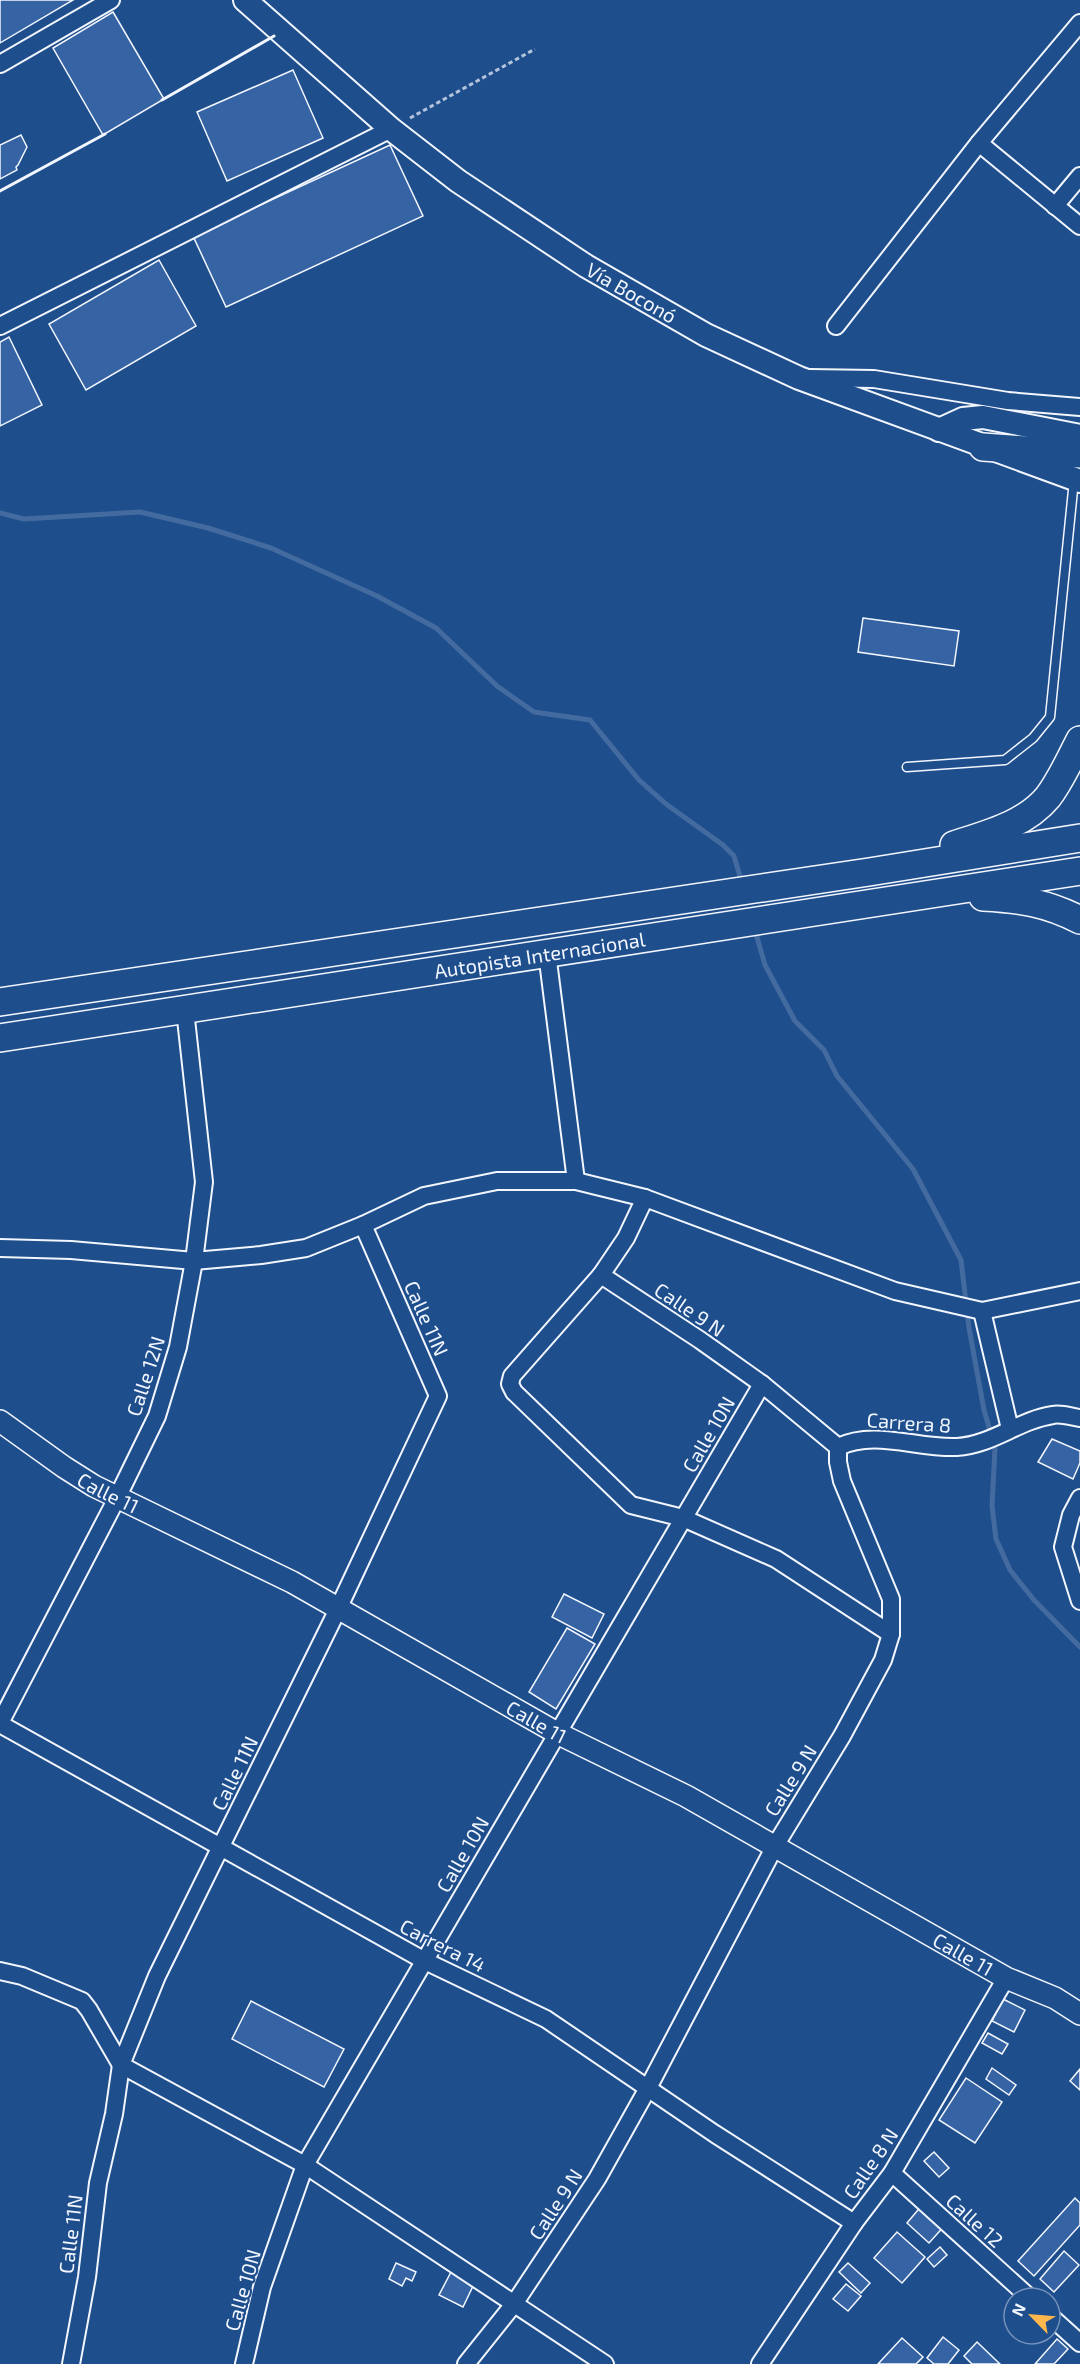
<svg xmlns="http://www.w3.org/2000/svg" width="1080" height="2364" viewBox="0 0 1080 2364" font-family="'Exo 2',sans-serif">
  <rect width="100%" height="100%" fill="#1f4e8c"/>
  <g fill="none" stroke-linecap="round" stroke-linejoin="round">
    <!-- stream -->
    <g stroke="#446ba0" stroke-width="5">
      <path d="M 0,513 L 24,519 L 140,512 L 208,528 L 271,548 L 377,596 L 436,628 L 497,686 L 534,712 L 590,720 L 639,780 L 666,804 L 723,845 L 734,856 L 742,883"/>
      <path d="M 755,930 L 765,965 L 795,1021 L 824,1050 L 837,1076 L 913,1169 L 961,1260 L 969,1328 L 984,1410 L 995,1448 L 992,1506 L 996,1539 L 1010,1570 L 1034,1600 L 1080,1647"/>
    </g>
  </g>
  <!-- building -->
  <g fill="#3563a3" stroke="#f2f6ff" stroke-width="1.5">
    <path d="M 0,0 L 73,0 L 0,43 Z"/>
    <path d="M 113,12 L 164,99 L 103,135 L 53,48 Z"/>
    <path d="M 293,70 L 323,138 L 227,181 L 197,112 Z"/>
    <path d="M 21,135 L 27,147 L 18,165 L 16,167 L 17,170 L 0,179 L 0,145 Z"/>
    <path d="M 390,145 L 423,216 L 226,307 L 193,236 Z"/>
    <path d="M 159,260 L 196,326 L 86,390 L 49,324 Z"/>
    <path d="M 9,337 L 42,405 L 0,426 L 0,342 Z"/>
    <path d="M 863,618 L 959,631 L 954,666 L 858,652 Z"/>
    <path d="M 1052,1439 L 1080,1451 L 1080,1463 L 1073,1479 L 1038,1462 Z"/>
    <path d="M 564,1594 L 604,1614 L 592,1638 L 552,1617 Z"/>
    <path d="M 567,1628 L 595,1644 L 556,1709 L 529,1692 Z"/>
    <path d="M 1003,1999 L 1025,2010 L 1014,2032 L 992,2021 Z"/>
    <path d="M 251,2001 L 344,2049 L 324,2087 L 232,2039 Z"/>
    <path d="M 988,2033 L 1008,2044 L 1002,2054 L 982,2043 Z"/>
    <path d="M 992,2068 L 1016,2085 L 1009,2095 L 986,2079 Z"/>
    <path d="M 1080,2069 L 1080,2090 L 1070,2081 Z"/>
    <path d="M 966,2078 L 1002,2102 L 975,2143 L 939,2120 Z"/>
    <path d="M 934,2152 L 949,2168 L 939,2177 L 924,2161 Z"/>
    <path d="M 1075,2198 L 1080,2203 L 1080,2225 L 1034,2276 L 1018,2261 Z"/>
    <path d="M 923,2204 L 946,2224 L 929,2243 L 907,2223 Z"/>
    <path d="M 897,2232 L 925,2257 L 902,2283 L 874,2258 Z"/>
    <path d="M 940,2247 L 947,2255 L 934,2267 L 927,2259 Z"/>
    <path d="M 1064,2251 L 1079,2265 L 1054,2292 L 1040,2279 Z"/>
    <path d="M 396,2263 L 416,2272 L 412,2281 L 406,2278 L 402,2286 L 389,2279 Z"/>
    <path d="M 848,2263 L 870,2283 L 861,2293 L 839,2272 Z"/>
    <path d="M 451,2272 L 474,2284 L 463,2307 L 439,2295 Z"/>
    <path d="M 846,2284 L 861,2296 L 848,2311 L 833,2299 Z"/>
    <path d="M 943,2337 L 959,2350 L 948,2364 L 934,2364 L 927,2358 Z"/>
    <path d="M 902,2338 L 923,2357 L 916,2364 L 878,2364 Z"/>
    <path d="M 1057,2339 L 1068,2349 L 1054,2364 L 1035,2364 Z"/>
    <path d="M 977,2342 L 1000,2364 L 972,2364 L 964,2356 Z"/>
  </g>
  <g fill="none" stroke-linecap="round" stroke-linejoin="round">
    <defs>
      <path id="service" d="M 907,767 L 1005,760 L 1033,738 L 1050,717 L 1074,480"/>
      <g id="minor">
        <path d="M 0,64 L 111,0"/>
        <path d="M 979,143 L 1080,226"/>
        <path d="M 1055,206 L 1080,176"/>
        <path d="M 0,326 L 391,129"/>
        <path d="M 836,326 L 979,143 L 1080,23"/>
        <path d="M 810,378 L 874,379 L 1008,401 L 1080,407"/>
        <path d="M 547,953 L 576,1181"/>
        <path d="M 645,1198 L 626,1238 L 601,1275 L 512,1376 L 510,1384 L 514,1392 L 631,1505 L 683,1518 L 776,1559 L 891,1634"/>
        <path d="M 0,1248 L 71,1250 L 194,1261 L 261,1255 L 306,1248 L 363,1225 L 424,1196 L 497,1181 L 576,1181 L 645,1198 L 895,1291 L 982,1311 L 1080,1291"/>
        <path d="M 601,1275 L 700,1340 L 762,1384 L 838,1447"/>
        <path d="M 982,1311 L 1010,1429"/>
        <path d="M 838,1447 C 875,1429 917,1449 957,1447 C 992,1445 1019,1420 1053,1415 C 1061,1413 1072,1417 1080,1418"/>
        <path d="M 1080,1498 L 1071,1515 L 1063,1547 L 1080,1601"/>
        <path d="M 0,1723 L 117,1498 L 157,1416 L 178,1347 L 194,1261 L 204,1182 L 185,1010"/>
        <path d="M 0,1724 L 425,1961 L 546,2019 L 715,2134 L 854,2223"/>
        <path d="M 0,1971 L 22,1976 L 82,2001 L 89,2010 L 121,2065 L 305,2165 L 605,2364"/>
        <path d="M 892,2173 L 1030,2298"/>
        <path d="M 1050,2316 L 1080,2343"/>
        <path d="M 71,2364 L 87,2277 L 98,2183 L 114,2114 L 121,2065 L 157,1976 L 338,1609 L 438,1396 L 363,1225"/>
        <path d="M 244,2364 L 262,2287 L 305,2165 L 762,1384"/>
        <path d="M 466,2364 L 514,2304 L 597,2179 L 648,2088 L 775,1846 L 842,1736 L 883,1660 L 891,1634 L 891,1599 L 842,1481 L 838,1462 L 838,1447"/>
        <path d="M 760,2364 L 854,2223 L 892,2173 L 1006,1978"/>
      </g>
      <g id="tertiary">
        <path id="s1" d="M 0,1421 L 64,1467 L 94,1486 L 292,1582 L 557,1733 L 686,1796 L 1006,1978 L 1055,1998 L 1080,2014"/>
      </g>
      <g id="secondary">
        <path id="s2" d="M 245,0 L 391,129 L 458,181 L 586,266 L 706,335 L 799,378 L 1080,481"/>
        <path d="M 939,430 L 963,419 L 983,417 L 1080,436"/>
      </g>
      <g id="trunk">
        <path d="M 983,447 L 1080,454"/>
        <path d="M 954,845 C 987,834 1025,825 1048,797 C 1061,780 1070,759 1080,740"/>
        <path d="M 983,897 C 1021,899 1047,903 1080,920"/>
        <path d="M 0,1002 L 869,872 L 1080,838"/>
        <path id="s3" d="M 0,1038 L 1080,871"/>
      </g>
    </defs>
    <!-- service casing -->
    <use href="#service" stroke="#f2f6ff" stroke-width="11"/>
    <!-- minor casing -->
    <use href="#minor" stroke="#f2f6ff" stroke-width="20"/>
    <!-- tertiary casing -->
    <use href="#tertiary" stroke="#f2f6ff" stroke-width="24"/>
    <!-- secondary casing -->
    <use href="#secondary" stroke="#f2f6ff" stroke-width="26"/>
    <!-- trunk casing -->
    <use href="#trunk" stroke="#f2f6ff" stroke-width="30"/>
    <!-- path -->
    <path stroke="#b3c4dc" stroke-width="3" stroke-dasharray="4.5 3" stroke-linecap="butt" d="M 410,118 L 535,49"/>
    <!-- service -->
    <use href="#service" stroke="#1f4e8c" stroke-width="8"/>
    <!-- minor -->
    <use href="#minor" stroke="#1f4e8c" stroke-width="16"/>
    <!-- tertiary -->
    <use href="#tertiary" stroke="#1f4e8c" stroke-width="21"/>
    <!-- secondary -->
    <use href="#secondary" stroke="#1f4e8c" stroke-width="22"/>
    <!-- trunk -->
    <use href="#trunk" stroke="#1f4e8c" stroke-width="27"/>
    <!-- wall -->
    <g stroke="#f2f6ff" stroke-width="3">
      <path d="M 162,100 L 274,36"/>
      <path d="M 0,191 L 105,134"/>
    </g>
  </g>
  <g text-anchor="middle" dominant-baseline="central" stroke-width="4.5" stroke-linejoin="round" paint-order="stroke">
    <!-- street labels -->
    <g font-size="20" fill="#f2f6ff" stroke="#1f4e8c">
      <text stroke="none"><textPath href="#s2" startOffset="486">Vía Boconó</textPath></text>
      <text stroke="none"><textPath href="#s3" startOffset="546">Autopista Internacional</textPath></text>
      <text transform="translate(690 1309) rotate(34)">Calle 9 N</text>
      <text transform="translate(427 1318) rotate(66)">Calle 11N</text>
      <text transform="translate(145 1376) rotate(-72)">Calle 12N</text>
      <text transform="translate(909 1422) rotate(4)">Carrera 8</text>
      <text transform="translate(708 1434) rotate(-60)">Calle 10N</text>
      <text stroke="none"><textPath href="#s1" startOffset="130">Calle 11</textPath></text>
      <text stroke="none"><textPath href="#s1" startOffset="616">Calle 11</textPath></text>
      <text transform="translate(234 1773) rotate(-64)">Calle 11N</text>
      <text transform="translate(790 1780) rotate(-58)">Calle 9 N</text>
      <text transform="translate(462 1854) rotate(-60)">Calle 10N</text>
      <text transform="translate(443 1945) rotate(27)">Carrera 14</text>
      <text stroke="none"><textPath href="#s1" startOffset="1102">Calle 11</textPath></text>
      <text transform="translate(870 2163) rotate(-56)">Calle 8 N</text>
      <text transform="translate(555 2204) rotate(-57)">Calle 9 N</text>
      <text transform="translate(975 2220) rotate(42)">Calle 12</text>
      <text transform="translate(70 2234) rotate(-83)">Calle 11N</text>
      <text transform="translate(242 2290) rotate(-74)">Calle 10N</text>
    </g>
  </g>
  <!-- north arrow -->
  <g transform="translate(1032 2316) rotate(295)"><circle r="28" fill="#1f4e8c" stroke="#7391ba" stroke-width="1.5"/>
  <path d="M0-4.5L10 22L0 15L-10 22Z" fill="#ffb74d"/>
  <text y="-9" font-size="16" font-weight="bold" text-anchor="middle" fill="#f2f6ff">N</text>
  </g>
</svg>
